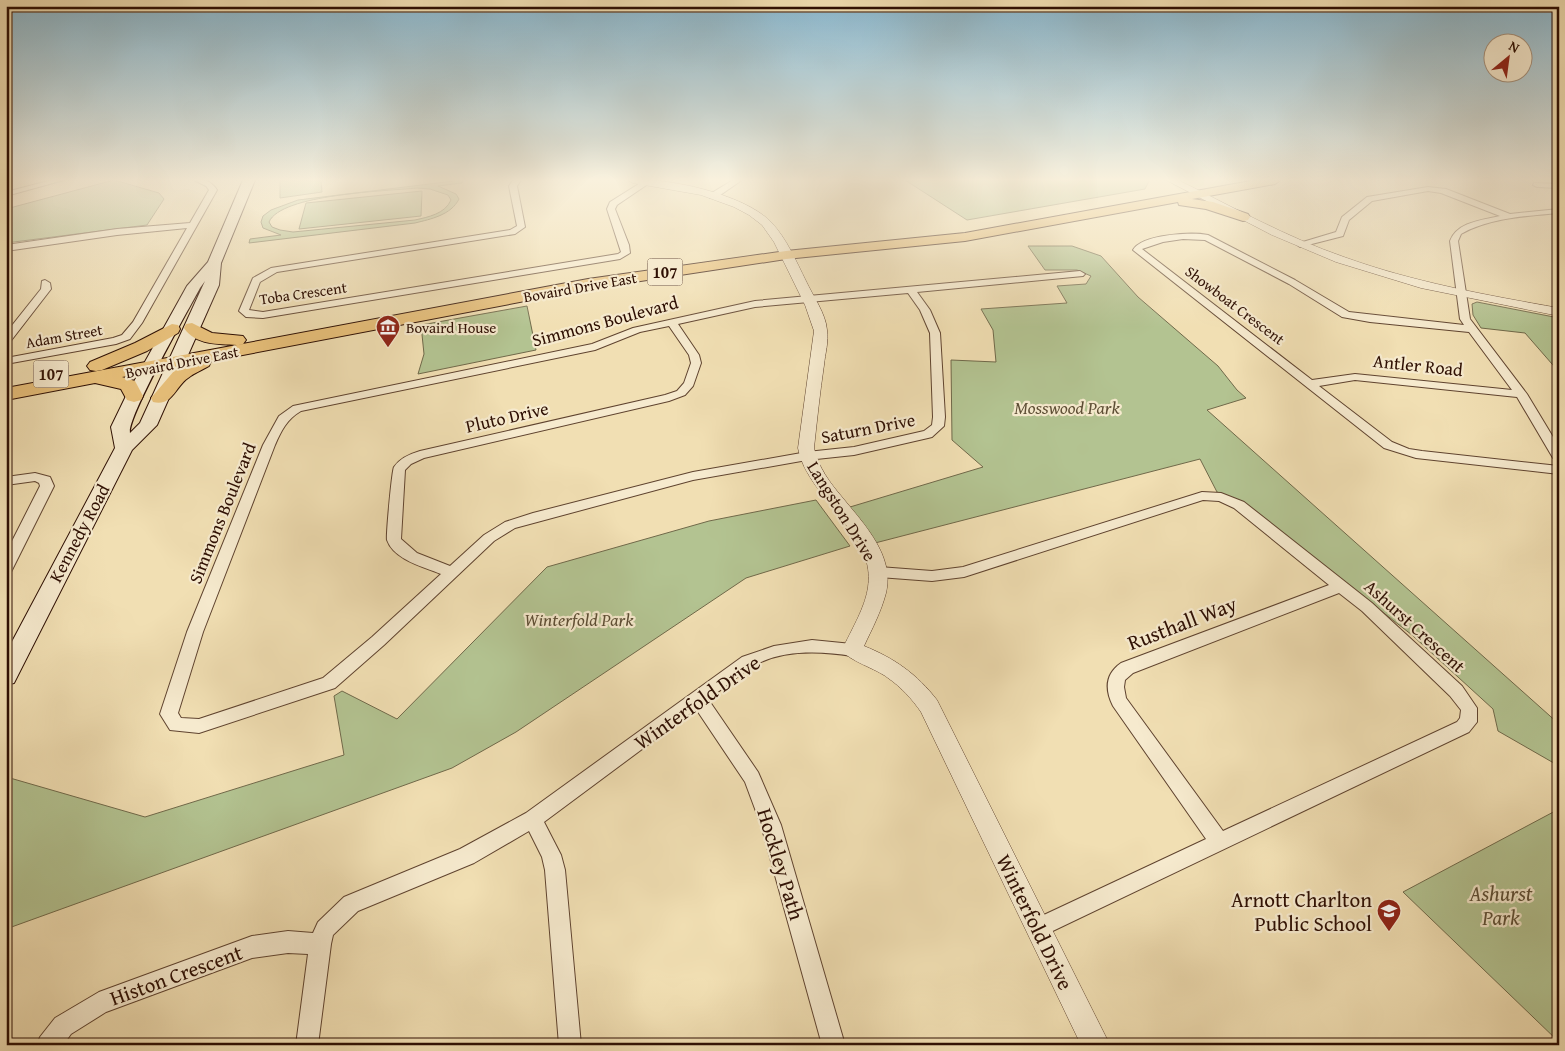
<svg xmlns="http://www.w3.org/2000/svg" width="1565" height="1051" viewBox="0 0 1565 1051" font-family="'Gentium Book Plus',serif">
  <rect width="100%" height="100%" fill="#f1dfb3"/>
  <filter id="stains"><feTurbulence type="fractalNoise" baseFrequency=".004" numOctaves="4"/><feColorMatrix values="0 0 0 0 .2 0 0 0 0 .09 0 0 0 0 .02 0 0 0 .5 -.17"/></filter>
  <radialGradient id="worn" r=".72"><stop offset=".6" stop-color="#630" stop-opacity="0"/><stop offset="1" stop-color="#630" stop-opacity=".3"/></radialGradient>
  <!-- green -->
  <g fill="#b3c391" stroke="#70694a" fill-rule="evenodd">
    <path d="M 114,180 L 159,193 L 164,199 L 147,225 L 6,243 L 6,209 Z"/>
    <path d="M 280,180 L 321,180 L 322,192 L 280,198 Z"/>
    <path d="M 462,180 L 462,183 L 438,186 L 456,194 L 459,199 C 451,215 431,219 415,223 L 249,243 L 250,239 L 281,235 L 263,228 L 261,222 L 263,216 L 271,210 L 298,200 ZM 417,188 L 430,189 L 448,195 L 451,200 C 445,214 428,217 415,220 L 293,232 L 280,230 L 272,227 L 269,222 C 281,194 387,191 417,188 Z"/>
    <path d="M 905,180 L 1146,180 L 1149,181 L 1145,189 L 967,220 Z"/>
    <path d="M 422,191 L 421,216 L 299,229 L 306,203 Z"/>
    <path d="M 1028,246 L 1072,246 L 1101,256 L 1138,297 L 1218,366 L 1237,390 L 1246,398 L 1207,410 L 1559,724 L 1559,766 L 1498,731 L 1493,709 L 1412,635 L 1245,505 L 1217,492 L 1200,459 L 875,543 L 850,507 L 983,467 L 952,440 L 951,360 L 996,362 L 993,330 L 981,309 L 1067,303 L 1057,286 L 1086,284 L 1091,276 L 1077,270 L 1045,270 Z"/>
    <path d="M 1477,302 L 1559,318 L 1559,372 L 1525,333 L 1481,328 L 1473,315 L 1472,304 Z"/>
    <path d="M 527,306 L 536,350 L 418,374 L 424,354 L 421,325 Z"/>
    <path d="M 816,500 L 850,546 L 746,578 L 516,732 L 452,768 L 6,929 L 6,785 L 10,778 L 145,817 L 344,755 L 334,696 L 342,691 L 397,719 L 547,567 L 709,521 Z"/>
    <path d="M 1559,809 L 1559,1042 L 1403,892 Z"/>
  </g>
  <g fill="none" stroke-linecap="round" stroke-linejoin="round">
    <defs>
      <g id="minor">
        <path d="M 52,180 L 64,180 L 6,196 L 6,192 Z"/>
        <path d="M 194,180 C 205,179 211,181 217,190 L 142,323 L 130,339 L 116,344 L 6,364 L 6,358 L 113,338 L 122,335 L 133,322 L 187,228 L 117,235 L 6,251 L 6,245 L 117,229 L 190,223 L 209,190 L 206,186 Z"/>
        <path d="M 513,180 L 521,180 L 517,186 L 525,227 L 515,234 L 277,272 L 260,282 L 249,310 L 263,312 L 618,254 L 621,252 L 607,209 L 610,202 L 645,180 L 649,182 L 648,184 L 617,205 L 615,209 L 629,245 L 630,253 L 620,259 L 263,318 L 246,317 L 239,311 L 253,278 L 271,268 L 510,230 L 517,226 L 509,186 Z"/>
        <path d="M 733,180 L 742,180 L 716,198 L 710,198 L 710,194 Z"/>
        <path d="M 1534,183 L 1559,184 L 1559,188 L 1537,187 L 1533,185 Z"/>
        <path d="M 1428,187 L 1446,189 L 1510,214 L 1559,209 L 1559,213 C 1526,216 1489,218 1461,234 L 1458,241 L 1470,319 L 1527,394 L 1559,447 L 1559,462 L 1553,458 L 1517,397 L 1355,380 L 1319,386 L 1392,442 L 1409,449 L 1422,451 L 1559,466 L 1559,474 L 1416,458 L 1384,448 L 1133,250 C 1142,234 1192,232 1208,235 L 1295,280 L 1349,312 L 1464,325 L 1460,319 L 1450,241 C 1457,222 1482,220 1500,216 L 1441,193 L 1428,191 L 1372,201 L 1349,220 L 1343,236 L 1300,247 L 1296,244 L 1336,232 L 1342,217 L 1367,197 ZM 1183,239 L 1205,240 L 1289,284 L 1342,317 L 1370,322 L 1469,332 L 1512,390 L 1355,374 L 1312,380 L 1142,249 L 1163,242 Z"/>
        <path d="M 1080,271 L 1085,274 L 1083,276 L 917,292 L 930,310 L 940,333 L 945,417 L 944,426 L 932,437 L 928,438 L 854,455 L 807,460 L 693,480 L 515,528 L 494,541 L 384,645 L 335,688 L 199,733 L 170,730 L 160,714 L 187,632 L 263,445 L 279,416 L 293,406 L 592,344 L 633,328 L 755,301 ZM 908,293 L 920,310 L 930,333 L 933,417 L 932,425 L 924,431 L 854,447 L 807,452 L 693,472 L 533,513 L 505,522 L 484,535 L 450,566 L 417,553 L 401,539 L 405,470 L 411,464 L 424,458 L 669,401 L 685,395 L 693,386 L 701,363 L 699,355 L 678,324 L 755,307 ZM 669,326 L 689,355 L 691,363 L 684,383 L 677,391 L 665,395 L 420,451 C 410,454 400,458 394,467 C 392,470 386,535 387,540 C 394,560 424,567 441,574 L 372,637 L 323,678 L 199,719 L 181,718 L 178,713 L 203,632 L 275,445 C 281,431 287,419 301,411 L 595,350 L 640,332 Z"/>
        <path d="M 45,280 L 50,283 L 51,289 L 10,342 L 6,343 L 6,333 L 41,289 L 42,281 Z"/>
        <path d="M 35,473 L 50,477 L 54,486 L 11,572 L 6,573 L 6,553 L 40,486 L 39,483 L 35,481 L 6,485 L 6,477 Z"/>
        <path d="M 1202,492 L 1221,493 L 1244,502 L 1372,603 L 1462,686 L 1477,708 L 1477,722 L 1469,732 L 1038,938 L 1031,935 L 1028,928 L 1031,921 L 1206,839 L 1113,706 C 1105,690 1105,674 1121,663 L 1329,585 L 1234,508 L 1219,501 L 1203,500 L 964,577 L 932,581 L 879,577 L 874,576 L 872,572 L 874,568 L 879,567 L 932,571 L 963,567 ZM 1339,593 L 1362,611 L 1450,696 L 1461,710 L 1460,718 L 1457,722 L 1223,831 L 1126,698 L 1124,687 L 1125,680 L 1133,673 Z"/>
        <path d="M 812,640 L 852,644 L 858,646 L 860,650 L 858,654 L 852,656 C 821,651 780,649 752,667 C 737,676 723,689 708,699 L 758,772 L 781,825 L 845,1045 L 822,1045 L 761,825 L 745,782 L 696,709 L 544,822 L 561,855 L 565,870 L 581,1045 L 559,1045 L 545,870 L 542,857 L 529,831 L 474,863 L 358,911 L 333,935 L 331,944 L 318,1045 L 296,1045 L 308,954 L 288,953 L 252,958 L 106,1012 L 71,1034 L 63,1045 L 37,1045 L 40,1037 L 55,1018 L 99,992 L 252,936 L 288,931 L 313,933 L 318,922 L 344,897 L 460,849 L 526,813 L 742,657 L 774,646 Z"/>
      </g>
      <g id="tertiary">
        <path d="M 628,180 C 667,177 744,194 771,222 C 787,239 796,261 806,281 C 813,296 826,314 827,330 C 829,341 825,354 824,365 C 820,392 817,420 814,448 C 818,467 830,483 842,497 C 864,524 895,556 886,593 C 881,612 872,629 864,646 C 894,658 917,674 937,700 L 1110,1045 L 1081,1045 L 921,712 C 912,699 901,687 888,678 C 877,669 847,660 842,650 C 862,608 884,580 854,535 C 843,521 831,507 821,493 C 811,479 801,465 798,448 L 814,331 L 805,305 L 774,242 L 762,225 L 749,215 L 734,207 L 701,195 L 633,183 Z"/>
        <path d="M 1166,180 L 1178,180 C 1233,207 1286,237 1344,257 C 1413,282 1486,295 1559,308 L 1559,316 L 1421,288 L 1336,262 L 1272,235 Z"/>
      </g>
      <path id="secondary" d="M 243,180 L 255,180 L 221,263 L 219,285 L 157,425 L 132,450 L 14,683 L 6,685 L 6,653 L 115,448 L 111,427 L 126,396 L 187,286 L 208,262 ZM 205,281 L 140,423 L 130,433 C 127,417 189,309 200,288 Z"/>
      <g id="primary">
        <path d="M 1256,180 L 1281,180 L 1275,184 L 1192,199 L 1213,202 L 1248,214 L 1250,217 L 1248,220 L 1243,221 L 1206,209 L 1179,205 L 1178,202 L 965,241 L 786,259 L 588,289 L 211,361 L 209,366 C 202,370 194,373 188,378 C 175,387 172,407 153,402 L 151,398 L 174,371 L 183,366 L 122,377 L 135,381 L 143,396 L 141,400 L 134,402 L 127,400 L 121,389 L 95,383 L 6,400 L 6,388 L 237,345 C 218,344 195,345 184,328 L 186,324 L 192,323 L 212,333 L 243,336 L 246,340 L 243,344 L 237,345 L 588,279 L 786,251 L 965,233 Z"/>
        <path d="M 172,324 L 178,325 L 180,329 L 178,333 L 147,351 L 102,370 L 96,371 L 90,370 L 87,366 L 90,362 L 135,343 Z"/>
      </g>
    </defs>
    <!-- minor casing -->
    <use href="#minor" stroke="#5f432f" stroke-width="2"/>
    <!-- tertiary casing -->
    <use href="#tertiary" stroke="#5f432f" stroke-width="1"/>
    <!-- secondary casing -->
    <use href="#secondary" stroke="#2e0f03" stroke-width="2"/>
    <!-- primary casing -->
    <use href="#primary" stroke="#2e0f03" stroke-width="2"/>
    <!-- minor -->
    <use href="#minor" fill="#f6eace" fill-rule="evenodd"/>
    <!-- tertiary -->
    <use href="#tertiary" fill="#f6eace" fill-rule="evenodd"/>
    <!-- secondary -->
    <use href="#secondary" fill="#f6eace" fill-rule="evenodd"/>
    <!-- primary -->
    <use href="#primary" fill="#e8c07a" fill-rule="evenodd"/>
  </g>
  <!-- sky -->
  <linearGradient id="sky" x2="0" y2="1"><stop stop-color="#89b8d0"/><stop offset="0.55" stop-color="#f9f1dd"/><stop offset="1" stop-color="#f9f1dd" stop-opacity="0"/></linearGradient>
  <rect width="1565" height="327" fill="url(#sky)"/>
  <!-- icons -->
  <defs>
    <symbol id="museum-pin" viewBox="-11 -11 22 30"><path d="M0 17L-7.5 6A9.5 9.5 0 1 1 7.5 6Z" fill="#8f2418" stroke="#f6eace"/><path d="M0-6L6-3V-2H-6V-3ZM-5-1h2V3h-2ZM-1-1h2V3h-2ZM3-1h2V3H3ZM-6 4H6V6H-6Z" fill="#fff"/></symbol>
    <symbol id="school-pin" viewBox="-11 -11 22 30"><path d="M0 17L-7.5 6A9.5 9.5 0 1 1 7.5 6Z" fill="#8f2418" stroke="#f6eace"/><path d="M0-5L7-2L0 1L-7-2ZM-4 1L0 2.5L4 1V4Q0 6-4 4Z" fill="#fff"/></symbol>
  </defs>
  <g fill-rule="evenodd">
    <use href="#museum-pin" x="374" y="313" width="28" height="38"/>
    <use href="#school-pin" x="1375" y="897" width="28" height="38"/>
  </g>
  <g text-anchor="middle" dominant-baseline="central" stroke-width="4.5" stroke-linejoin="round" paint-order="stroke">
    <!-- far-street labels -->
    <g font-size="15" fill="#2e0f03" stroke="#f6eace">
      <text transform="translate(580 287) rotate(-10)">Bovaird Drive East</text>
      <text transform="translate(303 293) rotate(-8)">Toba Crescent</text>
      <text transform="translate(1235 305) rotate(37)">Showboat Crescent</text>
      <text transform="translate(64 336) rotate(-10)">Adam Street</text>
      <text transform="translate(182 362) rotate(-11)">Bovaird Drive East</text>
    </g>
    <!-- far-poi labels -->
    <g font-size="15" fill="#2e0f03" stroke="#f6eace" text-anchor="start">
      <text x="406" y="327">Bovaird House</text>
    </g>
    <!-- shield labels -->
    <g fill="#f6eace" stroke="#6a5140" stroke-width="1">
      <rect x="647.5" y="258.5" width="35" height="27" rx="4"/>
      <rect x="33.5" y="360.5" width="35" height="27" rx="4"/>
    </g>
    <g font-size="16" font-weight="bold" fill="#2e0f03">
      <text x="665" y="272">107</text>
      <text x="51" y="374">107</text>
    </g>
    <!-- street labels -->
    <g font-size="18" fill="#2e0f03" stroke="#f6eace">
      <text transform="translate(605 321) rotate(-15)">Simmons Boulevard</text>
      <text transform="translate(1418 365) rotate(6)">Antler Road</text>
      <text transform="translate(507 417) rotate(-13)">Pluto Drive</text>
      <text transform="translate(868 428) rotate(-11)">Saturn Drive</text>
      <text transform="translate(842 511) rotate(58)">Langston Drive</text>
      <text transform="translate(222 513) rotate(-68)">Simmons Boulevard</text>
      <text transform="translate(79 533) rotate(-62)">Kennedy Road</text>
      <text transform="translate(1415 626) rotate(42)">Ashurst Crescent</text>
    </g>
    <!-- park labels -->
    <g font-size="18" font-style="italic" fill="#5d4e35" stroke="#f6eace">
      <text x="1067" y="407">Mosswood Park</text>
      <text x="579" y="619">Winterfold Park</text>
    </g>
    <!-- near-street labels -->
    <g font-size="21" fill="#2e0f03" stroke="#f6eace">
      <text transform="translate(1182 623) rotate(-21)">Rusthall Way</text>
      <text transform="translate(697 702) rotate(-35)">Winterfold Drive</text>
      <text transform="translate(781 864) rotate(73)">Hockley Path</text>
      <text transform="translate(1035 922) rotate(64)">Winterfold Drive</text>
      <text transform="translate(176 975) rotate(-20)">Histon Crescent</text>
    </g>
    <!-- near-park labels -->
    <g font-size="21" font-style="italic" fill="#5d4e35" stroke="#f6eace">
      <text x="1501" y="893">Ashurst<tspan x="1501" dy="24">Park</tspan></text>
    </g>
    <!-- near-poi labels -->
    <g font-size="21" fill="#2e0f03" stroke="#f6eace" text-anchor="end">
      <text x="1372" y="899">Arnott Charlton<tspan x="1372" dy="24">Public School</tspan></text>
    </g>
  </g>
  <!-- margin -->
  <rect width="1565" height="1051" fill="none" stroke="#f1dfb3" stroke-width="25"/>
  <rect x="8" y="8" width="1550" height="1036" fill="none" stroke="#2e0f03" stroke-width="2.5"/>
  <rect x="12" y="12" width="1540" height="1026" fill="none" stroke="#2e0f03"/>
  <!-- north arrow -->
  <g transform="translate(1508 58) rotate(29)"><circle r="24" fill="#f6eace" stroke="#a6927d"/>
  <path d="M0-4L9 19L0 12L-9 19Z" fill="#8f2418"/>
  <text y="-8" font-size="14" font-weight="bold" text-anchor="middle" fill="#2e0f03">N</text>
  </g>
  <rect width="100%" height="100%" filter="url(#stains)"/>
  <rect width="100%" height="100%" fill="url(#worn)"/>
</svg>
